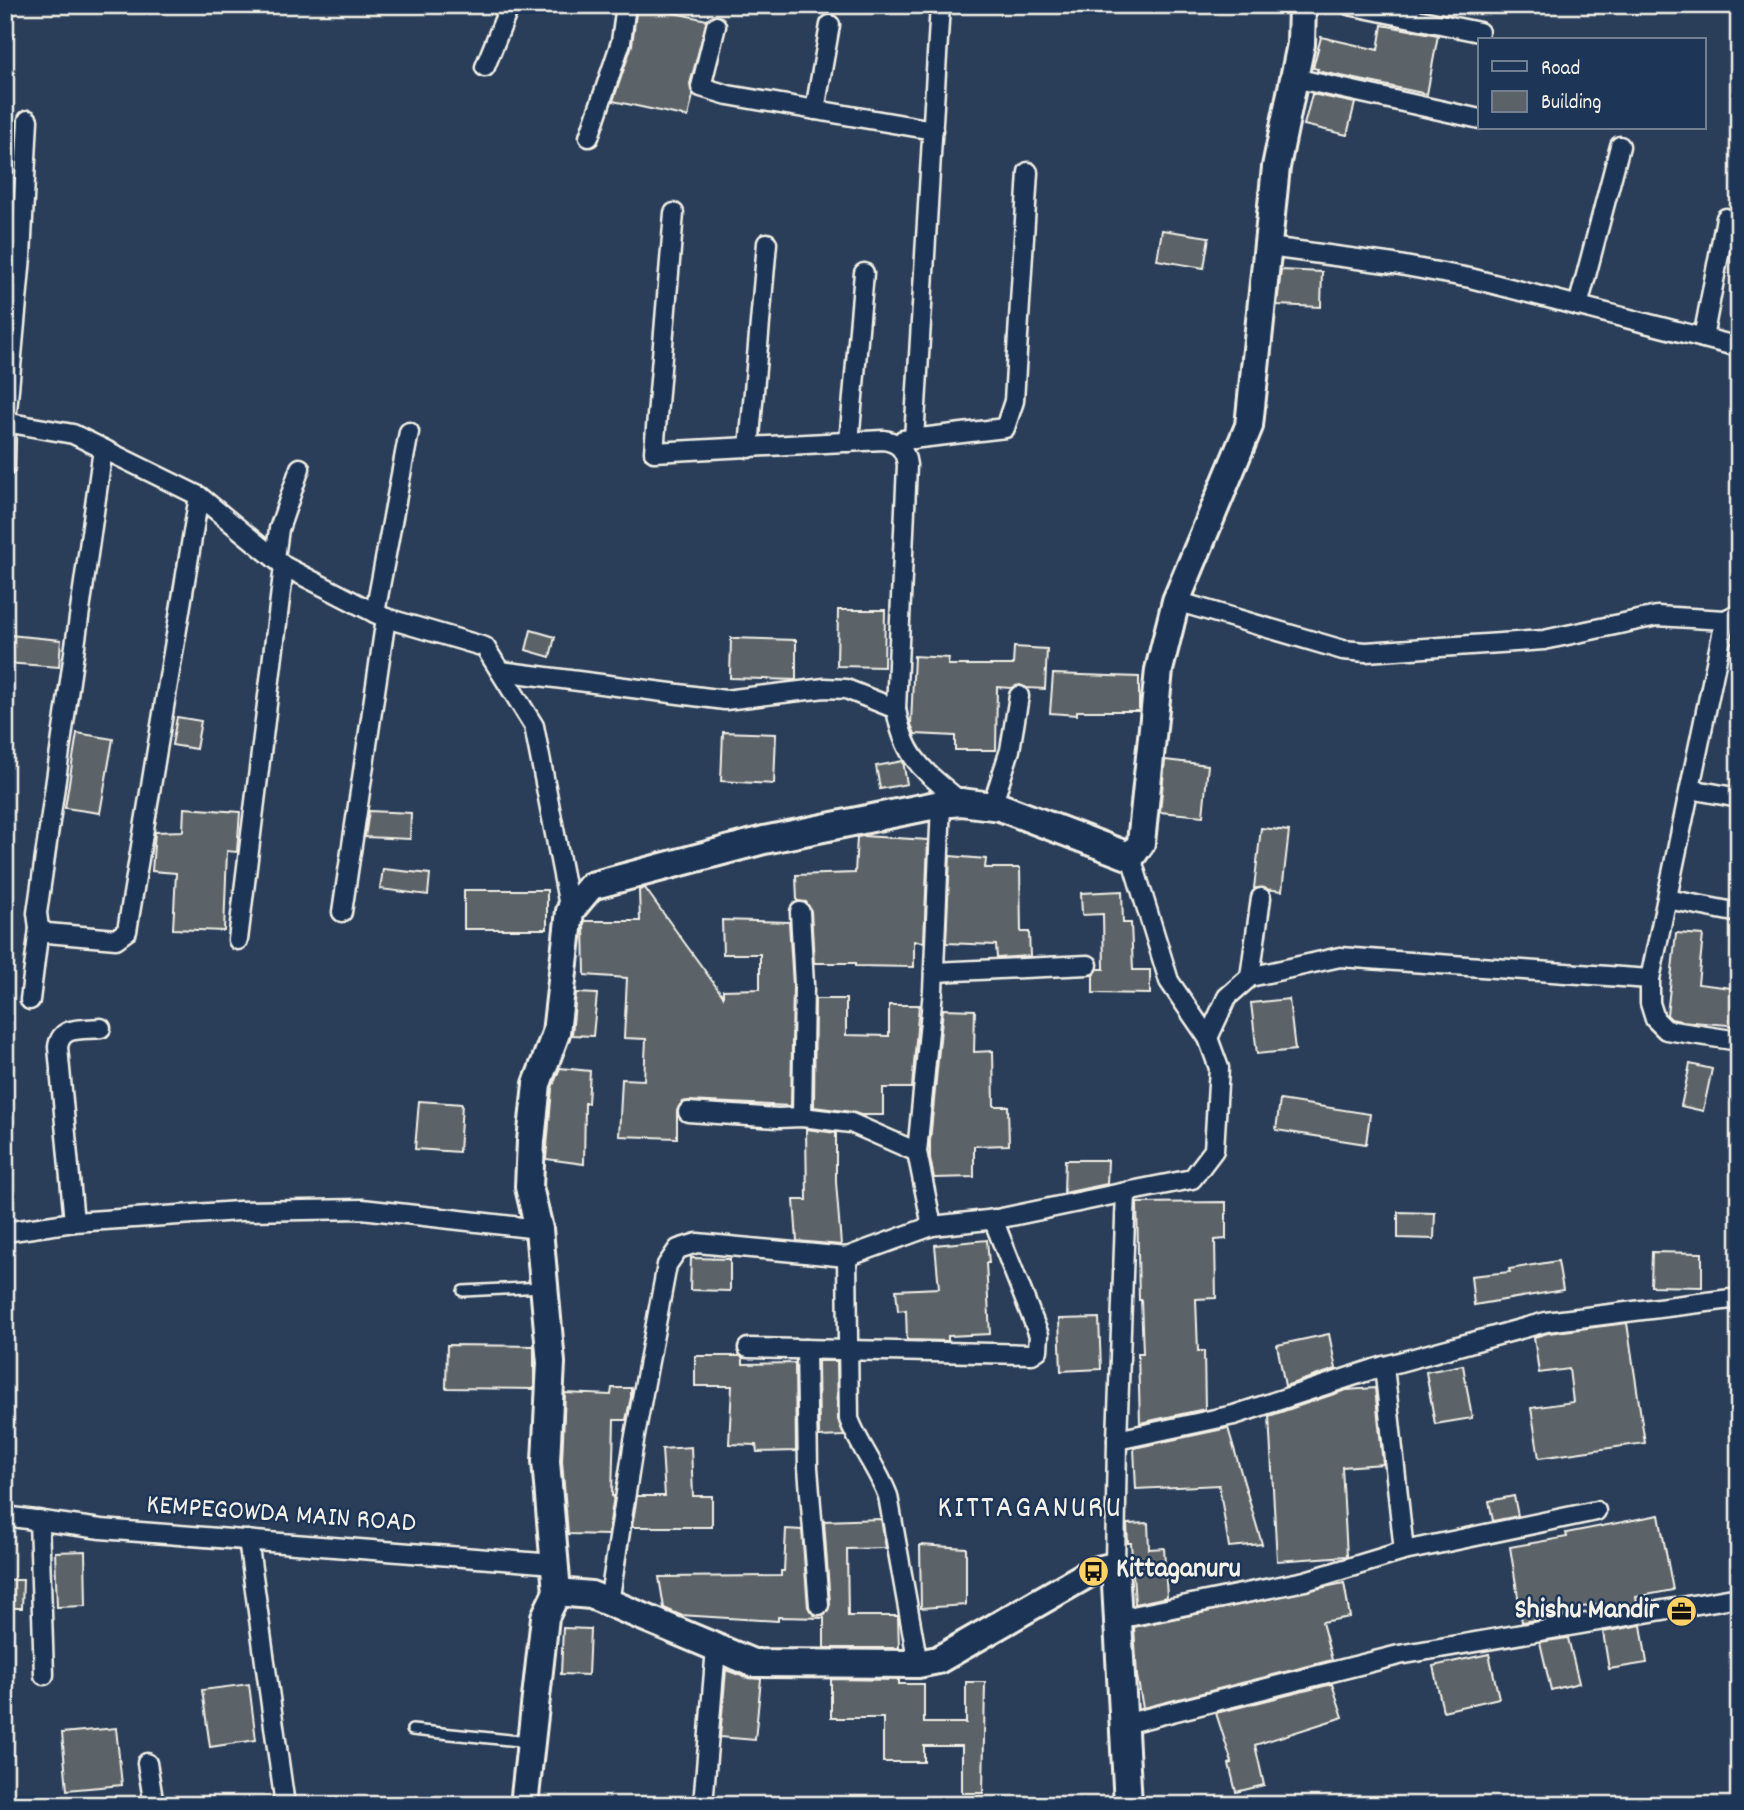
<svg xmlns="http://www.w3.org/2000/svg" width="1744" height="1810" viewBox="0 0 1744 1810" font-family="Dekko,sans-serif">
  <rect width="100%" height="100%" fill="#2a3e5a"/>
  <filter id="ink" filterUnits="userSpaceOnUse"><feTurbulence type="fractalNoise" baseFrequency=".0143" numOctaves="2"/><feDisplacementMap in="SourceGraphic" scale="14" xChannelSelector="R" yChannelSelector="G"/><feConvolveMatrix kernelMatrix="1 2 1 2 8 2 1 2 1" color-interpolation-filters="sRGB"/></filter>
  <g filter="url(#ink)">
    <!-- building -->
    <g fill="#5c6368" stroke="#f4f1e8" stroke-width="2">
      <path d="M 637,5 L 707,20 L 690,84 L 693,95 L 688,117 L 613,101 L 632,45 Z"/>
      <path d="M 1382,25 L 1438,35 L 1427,94 L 1317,71 L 1318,69 L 1313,68 L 1321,37 L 1378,50 Z"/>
      <path d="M 1312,94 L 1355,103 L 1347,135 L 1304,125 Z"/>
      <path d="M 1162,230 L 1209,237 L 1204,268 L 1157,260 Z"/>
      <path d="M 1281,270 L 1322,272 L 1321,307 L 1277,305 Z"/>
      <path d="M 838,610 L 885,610 L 884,667 L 837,666 Z"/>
      <path d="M 531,630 L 555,637 L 550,657 L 526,650 Z"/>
      <path d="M 9,635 L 61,640 L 59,667 L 6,663 Z"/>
      <path d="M 731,638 L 796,640 L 796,680 L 730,678 Z"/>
      <path d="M 1014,647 L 1047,649 L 1045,689 L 1027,688 L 1020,685 L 1012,688 L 997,687 L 996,750 L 955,750 L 955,736 L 915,734 L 911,724 L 914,656 L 949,658 L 948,665 L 1013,665 Z"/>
      <path d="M 1053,674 L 1139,677 L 1139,711 L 1077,711 L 1077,715 L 1050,713 Z"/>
      <path d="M 177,717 L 201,721 L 196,749 L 172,745 Z"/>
      <path d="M 723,732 L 776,734 L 774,784 L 721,781 Z"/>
      <path d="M 77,733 L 113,739 L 100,813 L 65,808 Z"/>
      <path d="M 1165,760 L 1208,765 L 1203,816 L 1160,812 Z"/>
      <path d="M 903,761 L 907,784 L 880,789 L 876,766 Z"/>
      <path d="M 184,808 L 240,812 L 237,852 L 227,851 L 224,931 L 173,929 L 176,873 L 152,871 L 155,832 L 183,831 Z"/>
      <path d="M 369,811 L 411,813 L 410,839 L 365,837 Z"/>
      <path d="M 1261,828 L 1289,831 L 1282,891 L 1254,888 Z"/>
      <path d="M 863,836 L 928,840 L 924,942 L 914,941 L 914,967 L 855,966 L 855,963 L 814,963 L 811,911 L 806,902 L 797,901 L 796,875 L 855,873 L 857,837 Z"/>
      <path d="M 950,856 L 986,859 L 985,868 L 1020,868 L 1021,932 L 1029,932 L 1030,956 L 997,958 L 996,945 L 946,943 Z"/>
      <path d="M 383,869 L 430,874 L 428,895 L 380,889 Z"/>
      <path d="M 645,888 L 723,996 L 723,990 L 760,989 L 760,954 L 723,954 L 722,920 L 789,922 L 793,985 L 791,1106 L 688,1101 L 682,1102 L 677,1111 L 677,1138 L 619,1136 L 622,1079 L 644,1080 L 646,1039 L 624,1038 L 627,978 L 585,975 L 584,924 L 585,921 L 640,921 L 639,890 Z"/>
      <rect x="464" y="890" width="83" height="39"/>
      <path d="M 1122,891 L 1123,923 L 1131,923 L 1133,970 L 1150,970 L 1150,994 L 1093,993 L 1093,975 L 1098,969 L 1104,969 L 1103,914 L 1082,915 L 1081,893 Z"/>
      <path d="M 1676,933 L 1703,935 L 1698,984 L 1739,989 L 1739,1026 L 1681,1021 L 1671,1019 L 1667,1015 Z"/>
      <path d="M 576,993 L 597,994 L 593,1036 L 572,1035 Z"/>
      <path d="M 815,999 L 846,999 L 846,1035 L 889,1036 L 889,1005 L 919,1005 L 912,1088 L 883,1088 L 883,1115 L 861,1115 L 852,1112 L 814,1107 Z"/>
      <path d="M 1289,999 L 1295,1050 L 1257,1054 L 1251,1003 Z"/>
      <path d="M 943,1009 L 975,1010 L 974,1052 L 993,1051 L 994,1106 L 1008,1106 L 1009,1145 L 974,1146 L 974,1177 L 934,1178 L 930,1158 L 930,1141 Z"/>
      <path d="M 1690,1064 L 1712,1069 L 1703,1111 L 1681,1106 Z"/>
      <path d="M 560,1068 L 590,1071 L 588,1103 L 585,1103 L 584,1164 L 546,1159 L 552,1088 Z"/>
      <path d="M 1280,1100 L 1370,1114 L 1366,1144 L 1276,1130 Z"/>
      <path d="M 419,1101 L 462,1104 L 459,1152 L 415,1149 Z"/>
      <path d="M 806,1129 L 836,1133 L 836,1182 L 841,1245 L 797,1241 L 794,1200 L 807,1200 Z"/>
      <path d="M 1065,1160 L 1108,1160 L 1107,1184 L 1064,1193 Z"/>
      <path d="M 1226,1202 L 1226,1239 L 1215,1240 L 1216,1298 L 1196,1299 L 1198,1351 L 1204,1351 L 1205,1409 L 1140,1423 L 1138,1353 L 1143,1353 L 1141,1300 L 1139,1300 L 1137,1203 Z"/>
      <path d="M 1398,1212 L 1435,1213 L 1434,1239 L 1398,1238 Z"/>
      <path d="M 987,1240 L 989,1263 L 986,1263 L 990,1334 L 948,1336 L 948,1341 L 907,1340 L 906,1310 L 898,1311 L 896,1290 L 939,1288 L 935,1245 Z"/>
      <path d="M 1652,1252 L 1702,1253 L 1702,1287 L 1651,1286 Z"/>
      <path d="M 691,1258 L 730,1259 L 730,1291 L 690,1290 Z"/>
      <path d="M 1558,1261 L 1563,1290 L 1474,1305 L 1471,1276 L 1510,1272 L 1509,1269 Z"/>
      <path d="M 1099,1318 L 1101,1369 L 1061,1371 L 1059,1319 Z"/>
      <path d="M 1627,1323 L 1645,1443 L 1539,1458 L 1531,1408 L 1573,1402 L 1569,1369 L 1539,1373 L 1534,1337 L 1548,1333 Z"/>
      <path d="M 1329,1334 L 1336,1369 L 1285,1386 L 1277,1345 Z"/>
      <path d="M 447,1345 L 534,1346 L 534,1389 L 446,1388 Z"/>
      <path d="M 695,1356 L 740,1356 L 743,1358 L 743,1364 L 795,1363 L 796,1451 L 757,1452 L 756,1445 L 729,1444 L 732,1386 L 695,1386 Z"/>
      <path d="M 818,1361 L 837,1361 L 838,1419 L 844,1436 L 819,1437 Z"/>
      <path d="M 1463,1365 L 1472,1418 L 1435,1424 L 1426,1372 Z"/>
      <path d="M 612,1388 L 631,1388 L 631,1397 L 626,1420 L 614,1420 L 612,1496 L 614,1496 L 608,1535 L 568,1534 L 562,1461 L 565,1393 L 611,1395 Z"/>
      <path d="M 1375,1388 L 1383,1464 L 1342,1467 L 1347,1556 L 1277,1561 L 1269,1416 L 1346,1390 Z"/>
      <path d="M 1228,1428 L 1262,1544 L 1229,1547 L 1219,1485 L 1136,1489 L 1134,1448 Z"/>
      <path d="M 691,1447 L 693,1496 L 712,1496 L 712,1527 L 632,1527 L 637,1496 L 665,1496 L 662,1449 Z"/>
      <path d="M 1514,1496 L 1518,1516 L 1493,1521 L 1489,1501 Z"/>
      <path d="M 1659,1515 L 1673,1590 L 1636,1597 L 1637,1603 L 1599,1609 L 1598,1604 L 1562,1611 L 1563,1616 L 1522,1622 L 1510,1547 L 1567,1537 L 1566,1533 Z"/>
      <path d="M 881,1519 L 886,1548 L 847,1549 L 848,1616 L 898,1616 L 899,1648 L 824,1648 L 824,1618 L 778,1617 L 778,1621 L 680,1615 L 664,1608 L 659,1577 L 781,1576 L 781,1571 L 784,1571 L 786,1529 L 802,1530 L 808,1607 L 814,1615 L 825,1615 L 830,1604 L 824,1521 Z"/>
      <path d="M 1148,1523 L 1149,1549 L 1164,1548 L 1167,1597 L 1135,1604 L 1131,1543 L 1128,1543 L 1127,1524 Z"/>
      <path d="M 920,1545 L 966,1548 L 966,1605 L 921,1608 Z"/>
      <path d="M 85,1551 L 86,1606 L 57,1607 L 55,1552 Z"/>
      <path d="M 5,1580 L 23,1580 L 22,1608 L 5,1608 Z"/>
      <path d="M 1344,1583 L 1350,1617 L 1322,1622 L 1332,1660 L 1143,1708 L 1137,1676 L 1134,1627 Z"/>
      <path d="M 1641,1625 L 1647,1663 L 1609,1669 L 1603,1632 Z"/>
      <path d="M 563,1628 L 590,1629 L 588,1675 L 561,1674 Z"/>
      <path d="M 1568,1638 L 1579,1683 L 1551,1690 L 1540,1642 Z"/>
      <path d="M 1489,1654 L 1499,1698 L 1443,1711 L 1433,1666 Z"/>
      <path d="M 726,1670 L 747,1678 L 761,1679 L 755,1740 L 720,1737 Z"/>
      <path d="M 831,1679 L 899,1680 L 899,1684 L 924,1684 L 924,1723 L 966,1723 L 966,1682 L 985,1682 L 983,1793 L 962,1793 L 962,1746 L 924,1746 L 924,1762 L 883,1762 L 883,1718 L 831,1718 Z"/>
      <path d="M 249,1684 L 256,1740 L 210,1747 L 202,1690 Z"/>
      <path d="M 1332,1684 L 1343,1717 L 1255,1745 L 1264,1785 L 1236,1792 L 1229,1764 L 1232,1763 L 1216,1713 Z"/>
      <path d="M 116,1728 L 122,1785 L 67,1790 L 62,1733 Z"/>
    </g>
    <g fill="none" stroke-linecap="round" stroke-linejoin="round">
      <defs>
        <g id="lane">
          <path d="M 463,1291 L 543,1287"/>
          <path d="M 412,1730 L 529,1742"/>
        </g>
        <g id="street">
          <path d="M 1349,5 L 1479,32"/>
          <path d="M 716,26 L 701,87 L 728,95 L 933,130"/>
          <path d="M 485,67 L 510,5"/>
          <path d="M 1294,78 L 1480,119"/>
          <path d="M 815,110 L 830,25"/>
          <path d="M 589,137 L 621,42 L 626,5"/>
          <path d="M 674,213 L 654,452 L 883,440 C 899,442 905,450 907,465 L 896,709 C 905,761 924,770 961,802"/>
          <path d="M 1269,247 L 1394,264 L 1470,278 L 1739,347"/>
          <path d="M 1578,306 L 1620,146"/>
          <path d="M 1703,338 L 1726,218"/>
          <path d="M 5,422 L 73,434 L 199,496 L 284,566 L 375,613 L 386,618 L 485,647 L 534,726 L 570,911"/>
          <path d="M 914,439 L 940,5"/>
          <path d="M 903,440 L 1005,428 L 1014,401 L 1028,172"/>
          <path d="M 849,442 L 864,273"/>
          <path d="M 749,448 L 767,243"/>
          <path d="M 103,449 L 37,913 L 39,928 L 47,933 L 116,939 L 127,931 L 199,496"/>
          <path d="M 5,467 L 6,422 L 21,257 L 28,120"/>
          <path d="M 275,558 L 279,529 L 300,468"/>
          <path d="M 1176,601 L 1343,650 L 1366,652 L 1544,640 L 1657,616 L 1725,620"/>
          <path d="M 375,613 L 409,432"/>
          <path d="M 500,671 L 725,700 L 825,688 L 846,689 L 896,709"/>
          <path d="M 1690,789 L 1739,798"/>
          <path d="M 992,806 L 1010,750 L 1019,696"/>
          <path d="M 1667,899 L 1739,913"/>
          <path d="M 342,912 L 386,618"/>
          <path d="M 800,912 L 804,985 L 802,1117"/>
          <path d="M 238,940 L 284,566"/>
          <path d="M 934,972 L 1088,965"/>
          <path d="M 1250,977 L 1261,898"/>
          <path d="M 1650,979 L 1650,1003 L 1655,1019 L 1666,1030 L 1739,1041"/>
          <path d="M 30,1000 L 39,928"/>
          <path d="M 1208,1038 L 1227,997 L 1250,977 L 1340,957 L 1650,979 L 1725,620 L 1739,613"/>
          <path d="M 688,1112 L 778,1118 L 802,1117 L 851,1123 L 917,1152"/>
          <path d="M 74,1222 L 58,1047 C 61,1025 83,1030 101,1028"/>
          <path d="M 932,1226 L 917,1152 L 933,991 L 941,804"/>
          <path d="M 5,1232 L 74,1222 L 239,1211 L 362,1209 L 539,1229"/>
          <path d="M 847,1257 L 849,1419 C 859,1446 878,1469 888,1496 L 918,1664"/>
          <path d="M 748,1348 L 1032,1354 L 1038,1350 L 1039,1335 L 993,1219"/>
          <path d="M 806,1349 L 808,1468 L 819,1605"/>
          <path d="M 1384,1366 L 1404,1551"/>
          <path d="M 1117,1440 L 1234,1415 L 1374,1369 L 1546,1322 L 1739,1298"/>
          <path d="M 5,1516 L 101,1529 L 554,1564"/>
          <path d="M 39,1520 L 44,1675"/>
          <path d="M 248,1540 L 285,1805"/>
          <path d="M 1115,1566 L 1117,1440 L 1126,1192 L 1192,1179 L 1214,1150 L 1219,1068 L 1208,1038 L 1169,981 L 1131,857"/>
          <path d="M 609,1603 L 634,1441 L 667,1265 L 678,1249 L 697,1243 L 847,1257 L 932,1226 L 997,1219 L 1126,1192"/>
          <path d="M 1118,1619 L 1305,1581 L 1404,1551 L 1596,1511"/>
          <path d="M 1124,1724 L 1399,1655 L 1739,1597"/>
          <path d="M 147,1763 L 154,1805"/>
          <path d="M 703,1805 L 716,1648"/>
        </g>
        <g id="secondary">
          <path d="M 557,1592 L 546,1461 L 551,1363 L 539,1229 L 529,1187 L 531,1141 L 537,1084 L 556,1033 L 570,911 L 591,886 L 764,840 L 941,804 L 961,802 L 1000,807 L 1131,857 L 1141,843 L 1159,670 L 1176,601 L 1249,426 L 1276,167 L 1301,44 L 1302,5"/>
          <path d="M 557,1592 L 591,1595 L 753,1663 L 918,1664 L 938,1660 L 1093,1571 L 1115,1566 L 1128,1805"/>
          <path d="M 524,1805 L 545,1617 L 557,1592"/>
        </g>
      </defs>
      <!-- lane casing -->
      <use href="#lane" stroke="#f4f1e8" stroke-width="14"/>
      <!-- street casing -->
      <use href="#street" stroke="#f4f1e8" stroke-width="23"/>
      <!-- secondary casing -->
      <use href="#secondary" stroke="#f4f1e8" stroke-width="32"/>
      <!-- lane -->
      <use href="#lane" stroke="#1d3557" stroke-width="9"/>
      <!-- street -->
      <use href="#street" stroke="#1d3557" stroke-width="18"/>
      <!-- secondary -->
      <use href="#secondary" stroke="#1d3557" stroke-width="26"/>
    </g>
  </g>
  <!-- icons -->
  <defs>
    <symbol id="bus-disc" viewBox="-11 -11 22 22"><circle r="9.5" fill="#ffd166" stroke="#1d3557"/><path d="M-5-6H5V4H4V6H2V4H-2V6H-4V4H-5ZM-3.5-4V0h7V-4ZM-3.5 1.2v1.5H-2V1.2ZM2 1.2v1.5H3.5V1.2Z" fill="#111"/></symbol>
    <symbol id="office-disc" viewBox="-11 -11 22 22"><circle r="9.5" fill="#ffd166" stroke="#1d3557"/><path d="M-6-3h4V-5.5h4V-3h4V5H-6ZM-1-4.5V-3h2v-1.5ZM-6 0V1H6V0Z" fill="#111"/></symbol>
  </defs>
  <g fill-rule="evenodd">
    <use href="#bus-disc" x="1076" y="1554" width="35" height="35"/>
    <use href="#office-disc" x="1664" y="1594" width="35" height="35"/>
  </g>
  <g text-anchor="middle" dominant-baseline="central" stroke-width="5" stroke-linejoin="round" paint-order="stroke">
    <!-- street labels -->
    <g font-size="28" fill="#f4f1e8" stroke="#1d3557">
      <text transform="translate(281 1516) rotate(4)">KEMPEGOWDA MAIN ROAD</text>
    </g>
    <!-- poi labels -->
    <g font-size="28" font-weight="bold" fill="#f4f1e8" stroke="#1d3557" text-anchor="start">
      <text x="1116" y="1571">Kittaganuru</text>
      <text x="1659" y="1612" text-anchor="end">Shishu Mandir</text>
    </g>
    <!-- quarter labels -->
    <g font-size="32" letter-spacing="2" fill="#f4f1e8" stroke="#1d3557">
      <text x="1030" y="1510">KITTAGANURU</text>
    </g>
  </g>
  <!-- margin -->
  <rect width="1744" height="1810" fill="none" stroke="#1d3557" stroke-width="28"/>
  <rect x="14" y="14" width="1716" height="1782" fill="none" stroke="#f4f1e8" stroke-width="2.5" filter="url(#ink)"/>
  <!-- legend -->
  <rect x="1478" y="38" width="228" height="91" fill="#1d3557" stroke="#738091" stroke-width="2"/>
  <rect x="1492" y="61" width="35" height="10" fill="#1d3557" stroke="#738091" stroke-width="2"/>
  <text x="1541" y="74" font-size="21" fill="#f4f1e8">Road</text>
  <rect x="1492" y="91" width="35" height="21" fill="#5c6368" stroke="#738091" stroke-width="2"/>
  <text x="1541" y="108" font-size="21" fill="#f4f1e8">Building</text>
</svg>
